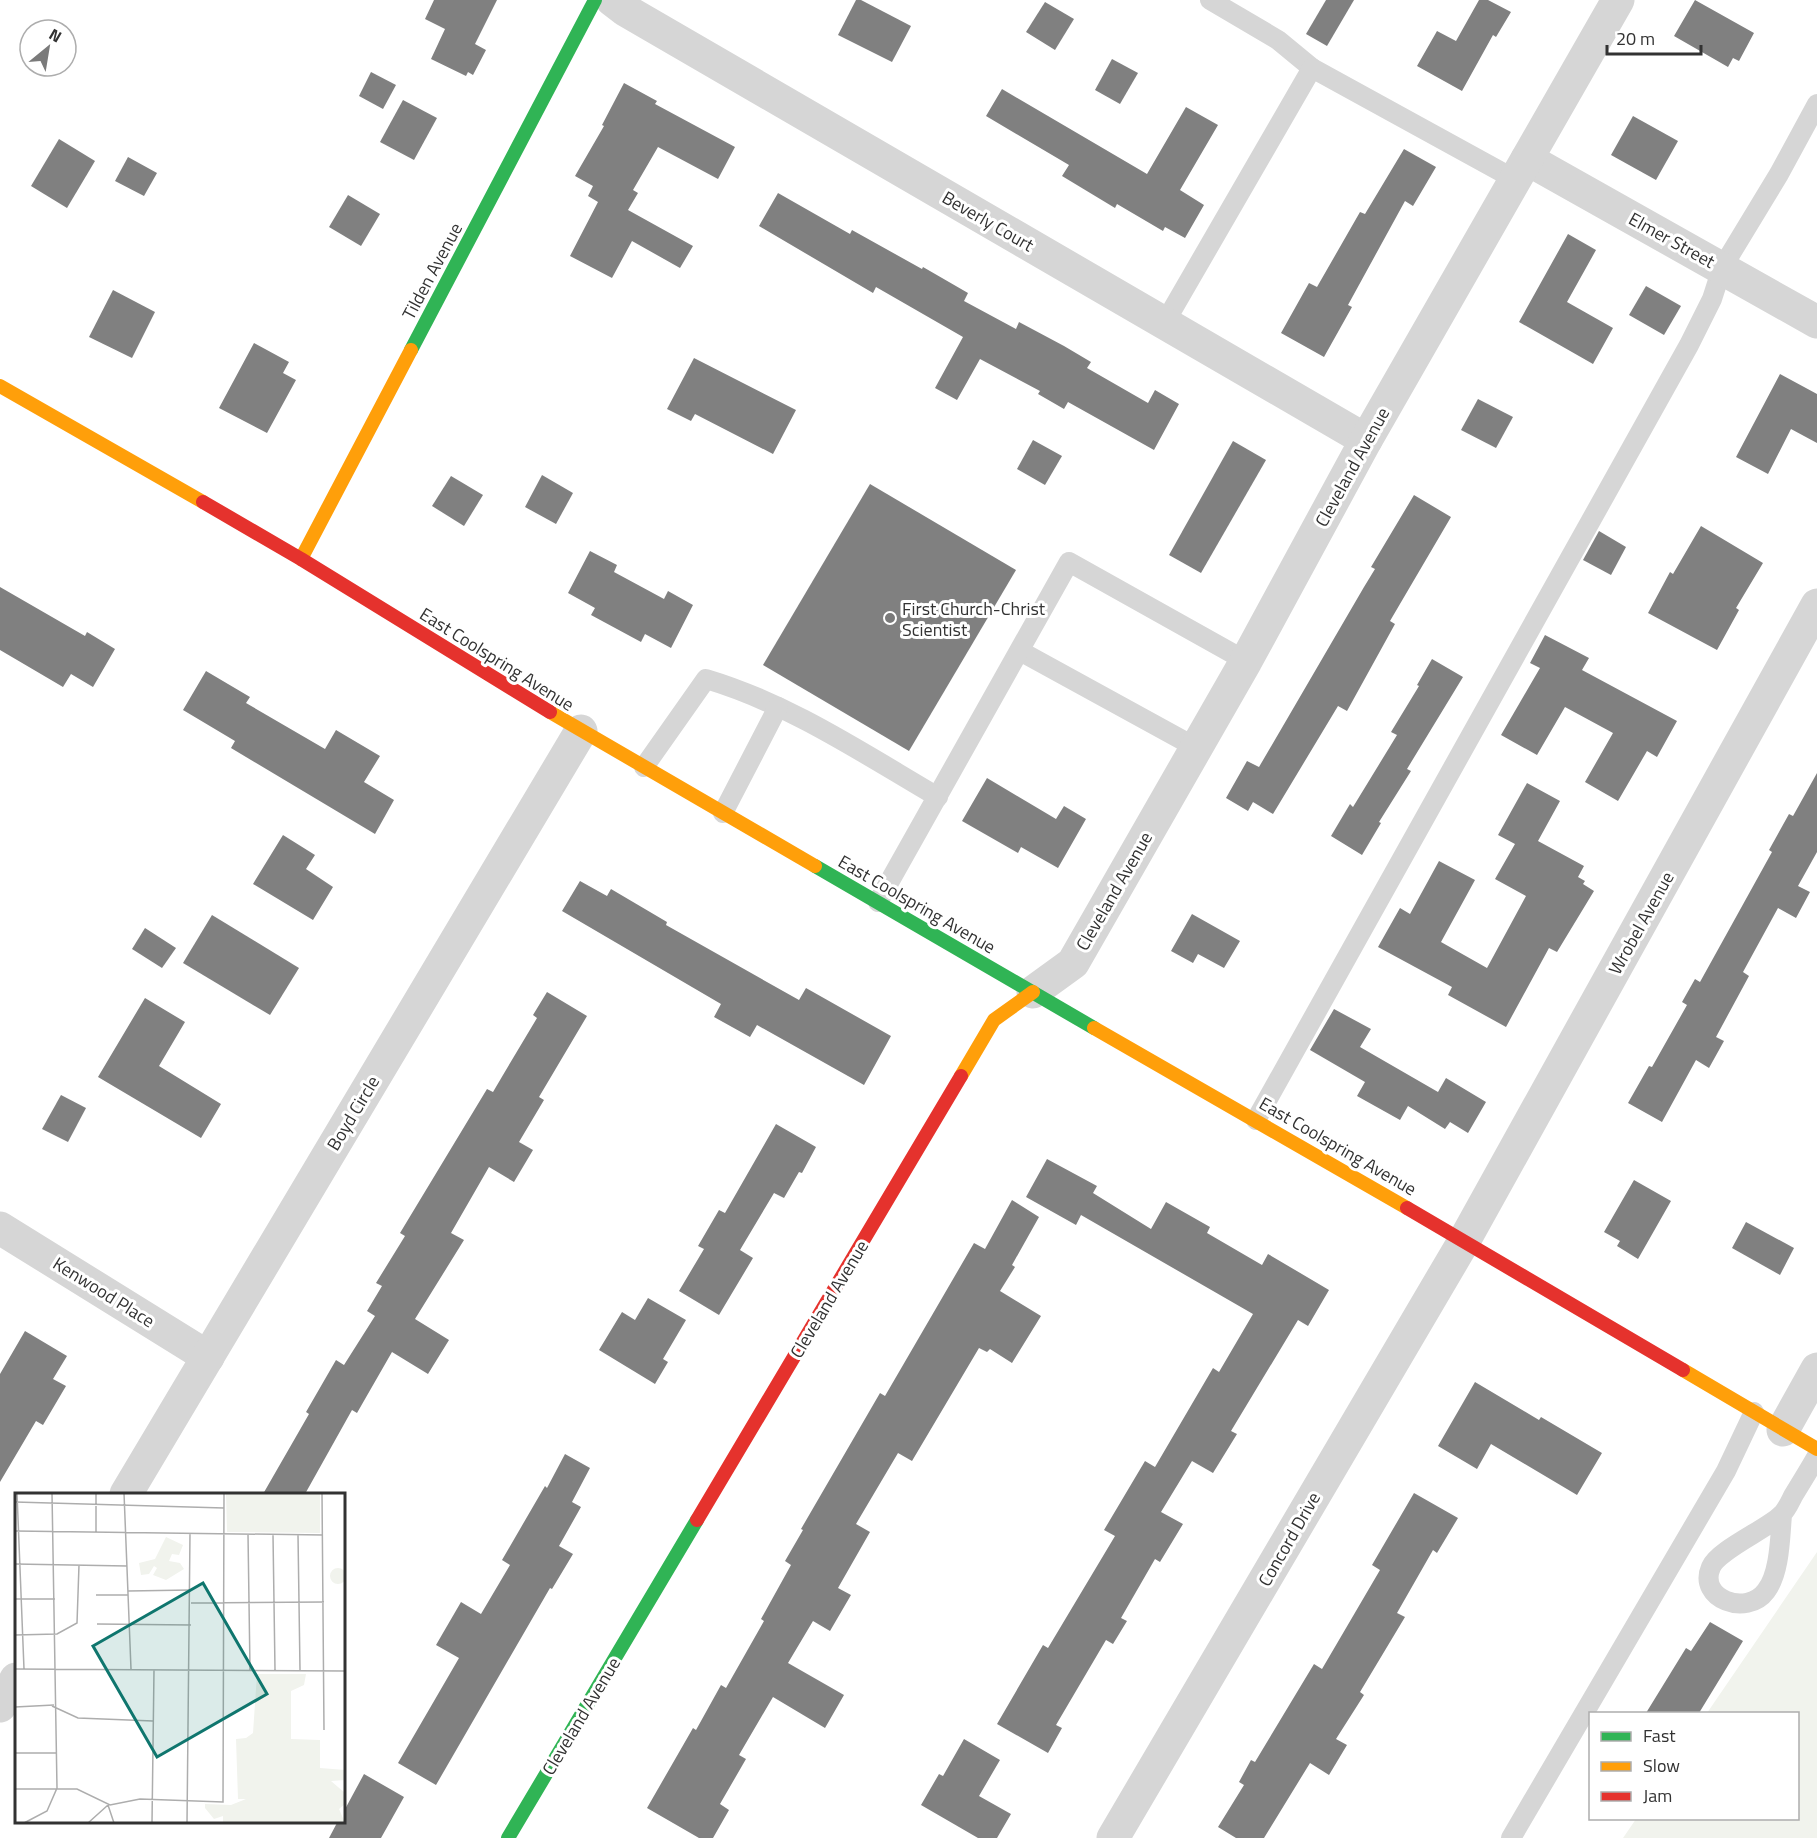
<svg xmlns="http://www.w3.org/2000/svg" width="1817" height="1838" viewBox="0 0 1817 1838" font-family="'Titillium Web',sans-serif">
  <rect width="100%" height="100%" fill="#fff"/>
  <!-- green -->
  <path fill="#f1f3ed" d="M 1817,1552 L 1817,1838 L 1623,1838 L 1636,1819 L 1798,1818 L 1798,1714 L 1707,1713 Z"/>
  <!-- building -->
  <g fill="#808080">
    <path d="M 434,0 L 497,0 L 475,44 L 486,50 L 473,75 L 468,72 L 466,76 L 431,59 L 445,29 L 425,19 Z"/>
    <path d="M 856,0 L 861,0 L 911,26 L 892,62 L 838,35 Z"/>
    <path d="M 1326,0 L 1354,0 L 1327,46 L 1306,34 Z"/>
    <path d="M 1479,0 L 1488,0 L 1511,12 L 1496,37 L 1493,35 L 1462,91 L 1417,66 L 1437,31 L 1456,41 Z"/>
    <path d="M 1695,0 L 1754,33 L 1739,61 L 1733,58 L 1728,67 L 1674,36 Z"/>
    <path d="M 1045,2 L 1074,19 L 1055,50 L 1026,32 Z"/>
    <path d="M 1112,59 L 1138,73 L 1120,104 L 1095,90 Z"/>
    <path d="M 371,72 L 396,85 L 383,109 L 359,96 Z"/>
    <path d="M 624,83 L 657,101 L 655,104 L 735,147 L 718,179 L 658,147 L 633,190 L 638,193 L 628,210 L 693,246 L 680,268 L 632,241 L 612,278 L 570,256 L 598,202 L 588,196 L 593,186 L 575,176 L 604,126 L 602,125 Z"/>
    <path d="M 1002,89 L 1147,174 L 1186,107 L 1218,125 L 1180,190 L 1204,205 L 1185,238 L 1165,227 L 1163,231 L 1117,204 L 1115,208 L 1062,176 L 1069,165 L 986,116 Z"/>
    <path d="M 403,100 L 437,118 L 414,160 L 380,142 Z"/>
    <path d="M 1633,116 L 1678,141 L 1656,180 L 1611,155 Z"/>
    <path d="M 59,139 L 95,161 L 67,208 L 31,186 Z"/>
    <path d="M 1404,149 L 1436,167 L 1413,206 L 1405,201 L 1348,305 L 1352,307 L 1324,357 L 1281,333 L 1309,283 L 1317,287 L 1360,212 L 1365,214 Z"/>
    <path d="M 128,157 L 157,173 L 144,196 L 115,181 Z"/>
    <path d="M 778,193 L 850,234 L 852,230 L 922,269 L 923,267 L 968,293 L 964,301 L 1016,329 L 1019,322 L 1064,346 L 1091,362 L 1087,368 L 1148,403 L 1155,390 L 1179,404 L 1154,450 L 1068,402 L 1064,409 L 1038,394 L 1040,391 L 980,359 L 957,400 L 935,388 L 963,337 L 876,287 L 873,293 L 759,226 Z"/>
    <path d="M 348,195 L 380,214 L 361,246 L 329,227 Z"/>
    <path d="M 1568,234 L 1596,250 L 1567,302 L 1613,328 L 1593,364 L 1519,322 Z"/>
    <path d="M 1646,286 L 1681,306 L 1664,335 L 1629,315 Z"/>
    <path d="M 113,290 L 155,312 L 132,358 L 89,337 Z"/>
    <path d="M 254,343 L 289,362 L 283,373 L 296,380 L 267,433 L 219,408 Z"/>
    <path d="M 694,358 L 796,410 L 773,454 L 695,414 L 691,421 L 667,409 Z"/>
    <path d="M 1780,374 L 1817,394 L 1817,443 L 1791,429 L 1768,474 L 1736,457 Z"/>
    <path d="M 1478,399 L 1513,417 L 1496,448 L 1461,430 Z"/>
    <path d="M 1033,440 L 1062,456 L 1045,485 L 1017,469 Z"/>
    <path d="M 1233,441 L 1266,460 L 1201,573 L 1169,555 Z"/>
    <path d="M 542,475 L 573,493 L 556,524 L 525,507 Z"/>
    <path d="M 451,476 L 483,495 L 464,526 L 432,506 Z"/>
    <path d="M 870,484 L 1016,570 L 909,751 L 763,665 Z"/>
    <path d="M 1414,495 L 1451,517 L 1390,621 L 1395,624 L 1347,711 L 1338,706 L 1273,814 L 1253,802 L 1248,811 L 1226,798 L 1247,761 L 1259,767 L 1364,587 L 1375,569 L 1371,567 Z"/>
    <path d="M 1701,526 L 1763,563 L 1736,608 L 1739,610 L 1717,650 L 1648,613 L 1670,572 L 1673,574 Z"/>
    <path d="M 1599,531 L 1626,547 L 1611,575 L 1583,560 Z"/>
    <path d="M 590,551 L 617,565 L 614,572 L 664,599 L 668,591 L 693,605 L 671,648 L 645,634 L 641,642 L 591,615 L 595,608 L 568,593 Z"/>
    <path d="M 0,587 L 85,636 L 87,632 L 115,649 L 93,687 L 71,674 L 63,687 L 0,650 Z"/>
    <path d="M 1545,635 L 1589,658 L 1582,670 L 1677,721 L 1657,757 L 1647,751 L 1618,801 L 1585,782 L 1613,733 L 1565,707 L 1537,755 L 1501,735 L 1540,668 L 1530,663 Z"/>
    <path d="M 1432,659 L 1463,677 L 1407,769 L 1411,771 L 1379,822 L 1381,823 L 1362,855 L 1331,836 L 1350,804 L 1353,807 L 1397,735 L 1391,732 L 1419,686 L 1417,685 Z"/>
    <path d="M 206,671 L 250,697 L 246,703 L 325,749 L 336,730 L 380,756 L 364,782 L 394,800 L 375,834 L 231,748 L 235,741 L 183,710 Z"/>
    <path d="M 1817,773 L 1817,852 L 1798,886 L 1810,892 L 1796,918 L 1778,908 L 1743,972 L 1749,976 L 1716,1037 L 1724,1041 L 1709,1068 L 1696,1060 L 1662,1122 L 1628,1103 L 1649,1066 L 1652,1067 L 1687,1005 L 1682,1002 L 1695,979 L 1700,982 L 1772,852 L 1769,850 L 1789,814 L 1793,816 Z"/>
    <path d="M 987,778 L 1056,819 L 1064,806 L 1086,819 L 1058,868 L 1021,847 L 1018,853 L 962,821 Z"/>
    <path d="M 1527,783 L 1560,801 L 1538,841 L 1584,866 L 1578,877 L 1585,881 L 1583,884 L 1594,891 L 1557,952 L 1549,948 L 1506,1027 L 1448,995 L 1452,987 L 1378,947 L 1400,908 L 1410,914 L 1439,861 L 1475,880 L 1441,942 L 1487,968 L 1526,896 L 1495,879 L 1515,844 L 1498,835 Z"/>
    <path d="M 283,835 L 315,855 L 306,869 L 333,887 L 313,920 L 253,884 Z"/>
    <path d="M 580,881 L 607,896 L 611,889 L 667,922 L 666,925 L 799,1000 L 806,988 L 891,1036 L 864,1085 L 757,1025 L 750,1037 L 714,1017 L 721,1004 L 562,911 Z"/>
    <path d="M 1192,914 L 1240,941 L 1224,968 L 1198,954 L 1193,963 L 1171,951 Z"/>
    <path d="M 212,915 L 299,968 L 270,1015 L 183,963 Z"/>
    <path d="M 145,928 L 176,948 L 162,968 L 132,949 Z"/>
    <path d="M 547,992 L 587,1016 L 539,1097 L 544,1100 L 519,1142 L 533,1150 L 514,1182 L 489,1167 L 451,1233 L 464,1240 L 415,1319 L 449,1340 L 428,1374 L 392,1352 L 357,1413 L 352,1410 L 305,1494 L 263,1494 L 309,1414 L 306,1412 L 336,1360 L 344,1365 L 375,1316 L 367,1311 L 382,1286 L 376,1283 L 405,1236 L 400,1233 L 487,1089 L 493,1092 L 503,1075 L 537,1018 L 533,1015 Z"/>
    <path d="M 145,998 L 185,1022 L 159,1066 L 221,1104 L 201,1138 L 98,1077 Z"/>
    <path d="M 1334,1009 L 1371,1029 L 1360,1047 L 1438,1092 L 1446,1078 L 1486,1102 L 1468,1133 L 1450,1122 L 1445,1129 L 1408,1106 L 1400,1120 L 1357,1096 L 1365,1082 L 1310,1050 Z"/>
    <path d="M 61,1095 L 86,1108 L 68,1142 L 42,1129 Z"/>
    <path d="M 776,1124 L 816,1147 L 802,1173 L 799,1172 L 784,1198 L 774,1193 L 740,1250 L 753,1258 L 719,1315 L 679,1291 L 704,1249 L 698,1246 L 719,1210 L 725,1213 Z"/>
    <path d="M 1047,1159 L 1097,1186 L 1093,1193 L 1151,1229 L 1166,1202 L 1210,1227 L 1207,1233 L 1262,1265 L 1268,1254 L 1329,1290 L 1308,1326 L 1298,1320 L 1231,1431 L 1237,1434 L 1213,1473 L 1192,1461 L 1161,1512 L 1183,1524 L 1160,1562 L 1155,1559 L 1121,1618 L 1127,1621 L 1113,1644 L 1106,1640 L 1056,1725 L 1062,1728 L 1048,1753 L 997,1724 L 1043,1645 L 1048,1648 L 1115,1536 L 1104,1530 L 1145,1461 L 1155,1467 L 1213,1368 L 1219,1372 L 1253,1314 L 1081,1215 L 1076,1225 L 1026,1197 Z"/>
    <path d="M 1634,1180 L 1671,1201 L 1638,1259 L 1617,1246 L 1620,1241 L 1604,1232 Z"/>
    <path d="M 1012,1200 L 1039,1217 L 1012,1265 L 1015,1267 L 1000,1291 L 1041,1316 L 1012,1363 L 990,1349 L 987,1352 L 979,1348 L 912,1461 L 898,1453 L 856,1524 L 870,1532 L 838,1588 L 851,1595 L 830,1631 L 813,1621 L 788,1663 L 844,1695 L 825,1728 L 773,1697 L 739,1755 L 746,1759 L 720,1804 L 729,1810 L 713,1838 L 699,1838 L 647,1808 L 693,1728 L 696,1730 L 721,1685 L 726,1688 L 764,1621 L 761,1619 L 791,1565 L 785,1561 L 803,1530 L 801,1529 L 880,1393 L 885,1396 L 974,1243 L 985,1249 Z"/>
    <path d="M 1746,1222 L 1794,1248 L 1780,1275 L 1732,1248 Z"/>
    <path d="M 648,1298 L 686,1320 L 663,1359 L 668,1362 L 655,1384 L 599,1350 L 622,1312 L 635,1320 Z"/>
    <path d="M 25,1331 L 67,1356 L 53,1379 L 66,1386 L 43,1425 L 36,1421 L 0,1482 L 0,1374 Z"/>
    <path d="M 1475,1382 L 1539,1420 L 1541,1417 L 1602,1453 L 1577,1495 L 1491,1444 L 1477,1469 L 1438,1446 Z"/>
    <path d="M 565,1454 L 590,1468 L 572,1502 L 581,1507 L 559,1546 L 573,1554 L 552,1589 L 550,1588 L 436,1785 L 398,1763 L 459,1658 L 436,1645 L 461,1602 L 481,1614 L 510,1565 L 502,1560 L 545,1486 L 547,1488 Z"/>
    <path d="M 1414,1493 L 1458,1518 L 1437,1553 L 1433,1550 L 1397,1613 L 1405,1617 L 1360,1692 L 1364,1695 L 1336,1739 L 1347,1745 L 1329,1775 L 1310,1763 L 1264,1838 L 1236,1838 L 1218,1827 L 1244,1785 L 1239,1782 L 1251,1760 L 1255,1762 L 1314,1664 L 1322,1669 L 1380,1570 L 1372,1565 Z"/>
    <path d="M 1710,1622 L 1743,1641 L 1699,1713 L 1646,1713 L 1686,1648 L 1691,1651 Z"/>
    <path d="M 964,1739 L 1000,1760 L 979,1796 L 1011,1814 L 997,1838 L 978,1838 L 921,1805 L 939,1774 L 943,1776 Z"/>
    <path d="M 364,1774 L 404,1797 L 381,1838 L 329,1838 L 338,1821 L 344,1821 L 344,1811 Z"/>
  </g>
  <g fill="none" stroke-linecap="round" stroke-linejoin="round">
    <!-- lane -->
    <g stroke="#d6d6d6" stroke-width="20">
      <path d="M 1210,0 L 1278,40 L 1312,68"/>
      <path d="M 1164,324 L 1312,68 L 1516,180"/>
      <path d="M 1020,651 L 1195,747"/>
      <path d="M 644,767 L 706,679 C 790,704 864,754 938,797"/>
      <path d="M 723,813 L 778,707"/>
      <path d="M 878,902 L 1069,562 L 1246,661"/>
      <path d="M 1256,1120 L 1689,345 L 1712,299 L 1722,268 L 1779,174 L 1817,104"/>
      <path d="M 1782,1515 C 1780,1537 1780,1573 1766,1591 C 1747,1617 1697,1599 1711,1567 C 1718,1550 1767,1529 1781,1515 C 1786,1511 1790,1502 1793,1496 C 1801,1483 1809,1470 1817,1456"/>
      <path d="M 1511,1838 L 1726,1471 L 1754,1412"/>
    </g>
    <!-- street -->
    <g stroke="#d6d6d6" stroke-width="33">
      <path d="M 612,0 L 625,10 L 1366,440"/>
      <path d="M 1527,159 L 1817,322"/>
      <path d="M 1033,992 L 1073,963 L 1246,661 L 1366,440 L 1618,0"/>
      <path d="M 0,1228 L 208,1357"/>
      <path d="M 1783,1430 L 1817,1369"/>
      <path d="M 126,1494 L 581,731"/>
      <path d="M 0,1706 L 16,1679"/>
      <path d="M 1113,1838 L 1464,1241 L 1817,605"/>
    </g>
    <!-- fast -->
    <g stroke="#30b455" stroke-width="14">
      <path d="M 411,350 L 595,0"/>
      <path d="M 815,866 L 1094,1028"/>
      <path d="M 508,1838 L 697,1520"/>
    </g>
    <!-- slow -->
    <g stroke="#ff9f0a" stroke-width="14">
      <path d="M 0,386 L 203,502"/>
      <path d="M 301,559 L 411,350"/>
      <path d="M 550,712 L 815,866"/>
      <path d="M 1094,1028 L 1407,1208"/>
      <path d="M 961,1076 L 994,1020 L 1033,992"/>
      <path d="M 1683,1370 L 1817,1449"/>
    </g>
    <!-- jam -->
    <g stroke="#e5322d" stroke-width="14">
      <path d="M 203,502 L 301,559 L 550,712"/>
      <path d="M 1407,1208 L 1683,1370"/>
      <path d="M 697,1520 L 961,1076"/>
    </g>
  </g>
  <!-- markers -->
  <circle fill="#7a7a7a" stroke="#fff" stroke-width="2" cx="890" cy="618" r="6"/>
  <g text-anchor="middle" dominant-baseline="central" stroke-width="6" stroke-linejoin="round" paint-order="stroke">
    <!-- street labels -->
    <g font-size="18" fill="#323232" stroke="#fff">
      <text transform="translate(988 221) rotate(30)">Beverly Court</text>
      <text transform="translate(1672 240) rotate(29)">Elmer Street</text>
      <text transform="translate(432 271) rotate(-62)">Tilden Avenue</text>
      <text transform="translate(1352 467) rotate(-61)">Cleveland Avenue</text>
      <text transform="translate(497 659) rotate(32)">East Coolspring Avenue</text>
      <text transform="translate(1114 891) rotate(-60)">Cleveland Avenue</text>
      <text transform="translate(917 904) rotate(30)">East Coolspring Avenue</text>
      <text transform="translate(1641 923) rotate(-61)">Wrobel Avenue</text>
      <text transform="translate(353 1113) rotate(-59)">Boyd Circle</text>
      <text transform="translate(1338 1146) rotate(30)">East Coolspring Avenue</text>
      <text transform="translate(104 1292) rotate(32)">Kenwood Place</text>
      <text transform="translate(829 1299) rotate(-59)">Cleveland Avenue</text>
      <text transform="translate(1289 1539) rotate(-60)">Concord Drive</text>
      <text transform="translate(581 1716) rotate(-59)">Cleveland Avenue</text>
    </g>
    <!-- poi labels -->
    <g font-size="18" fill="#323232" stroke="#fff" text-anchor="start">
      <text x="902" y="608">First Church-Christ<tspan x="902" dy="21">Scientist</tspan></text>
    </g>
  </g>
  <!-- overview -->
  <g transform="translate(15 1493)">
    <rect width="330" height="330" fill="#fff"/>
    <path d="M 211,0 L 305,0 L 305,40 L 212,39 ZM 151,44 L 168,52 L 164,62 L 157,61 L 154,68 L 165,70 L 169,76 L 151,87 L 138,82 L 142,75 L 139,73 L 134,81 L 126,82 L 124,70 L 140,66 ZM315 83a8 8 0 1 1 16 0a8 8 0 1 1-16 0ZM 242,181 L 291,181 L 289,192 L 276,198 L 276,246 L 305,247 L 305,275 L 330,277 L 330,287 L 316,288 L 330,300 L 330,311 L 324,316 L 330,330 L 208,330 L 208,323 L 199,326 L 190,315 L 190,311 L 216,312 L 231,306 L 223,306 L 221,246 L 231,245 L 238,240 Z" fill="#f1f3ed"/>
    <path fill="none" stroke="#adadad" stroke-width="1.5" d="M 2,0 L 9,176M 81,0 L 81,39M 109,0 L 116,176M 307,0 L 309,237M 0,9 L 209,15M 0,38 L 308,42M 233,41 L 235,177M 258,42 L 260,177M 283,42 L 285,177M 0,71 L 112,73M 113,98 L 176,97M 81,102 L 113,102M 0,106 L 40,106M 176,110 L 309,109M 82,131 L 176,132M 0,142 L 42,141 L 62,130 L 64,72M 0,176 L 330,178M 37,213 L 63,225 L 138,228M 0,214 L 39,212M 0,260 L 42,260M 0,296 L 62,296 L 95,312 L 125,306 L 208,309 L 209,0M 9,330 L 32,318 L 42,295 L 37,0M 73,330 L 93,312 L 99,330M 137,330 L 139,177M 172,330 L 175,40"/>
    <path fill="#0f766e" fill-opacity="0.15" stroke="#0f766e" stroke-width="3" d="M 188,90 L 252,201 L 142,264 L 78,153 Z"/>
    <rect width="330" height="330" fill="none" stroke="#323232" stroke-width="3"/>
  </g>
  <!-- legend -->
  <rect x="1589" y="1712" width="210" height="108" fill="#ffffff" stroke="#adadad" stroke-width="1.5"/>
  <rect x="1601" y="1732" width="30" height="9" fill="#30b455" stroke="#adadad" stroke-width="1.5"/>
  <text x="1643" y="1742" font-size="18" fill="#323232">Fast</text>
  <rect x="1601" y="1762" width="30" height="9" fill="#ff9f0a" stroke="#adadad" stroke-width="1.5"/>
  <text x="1643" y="1772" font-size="18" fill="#323232">Slow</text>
  <rect x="1601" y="1792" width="30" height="9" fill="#e5322d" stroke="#adadad" stroke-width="1.5"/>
  <text x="1643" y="1802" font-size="18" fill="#323232">Jam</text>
  <!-- north arrow -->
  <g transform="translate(48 48) rotate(30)"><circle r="28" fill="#ffffff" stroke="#adadad" stroke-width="1.5"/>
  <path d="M0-4.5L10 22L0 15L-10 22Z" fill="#7a7a7a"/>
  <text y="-9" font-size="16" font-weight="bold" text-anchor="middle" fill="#323232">N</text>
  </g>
  <!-- scale -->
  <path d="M1607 45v9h94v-9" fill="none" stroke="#323232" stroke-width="3"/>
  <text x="1616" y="45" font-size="18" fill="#323232" stroke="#ffffff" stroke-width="4.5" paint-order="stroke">20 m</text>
</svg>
